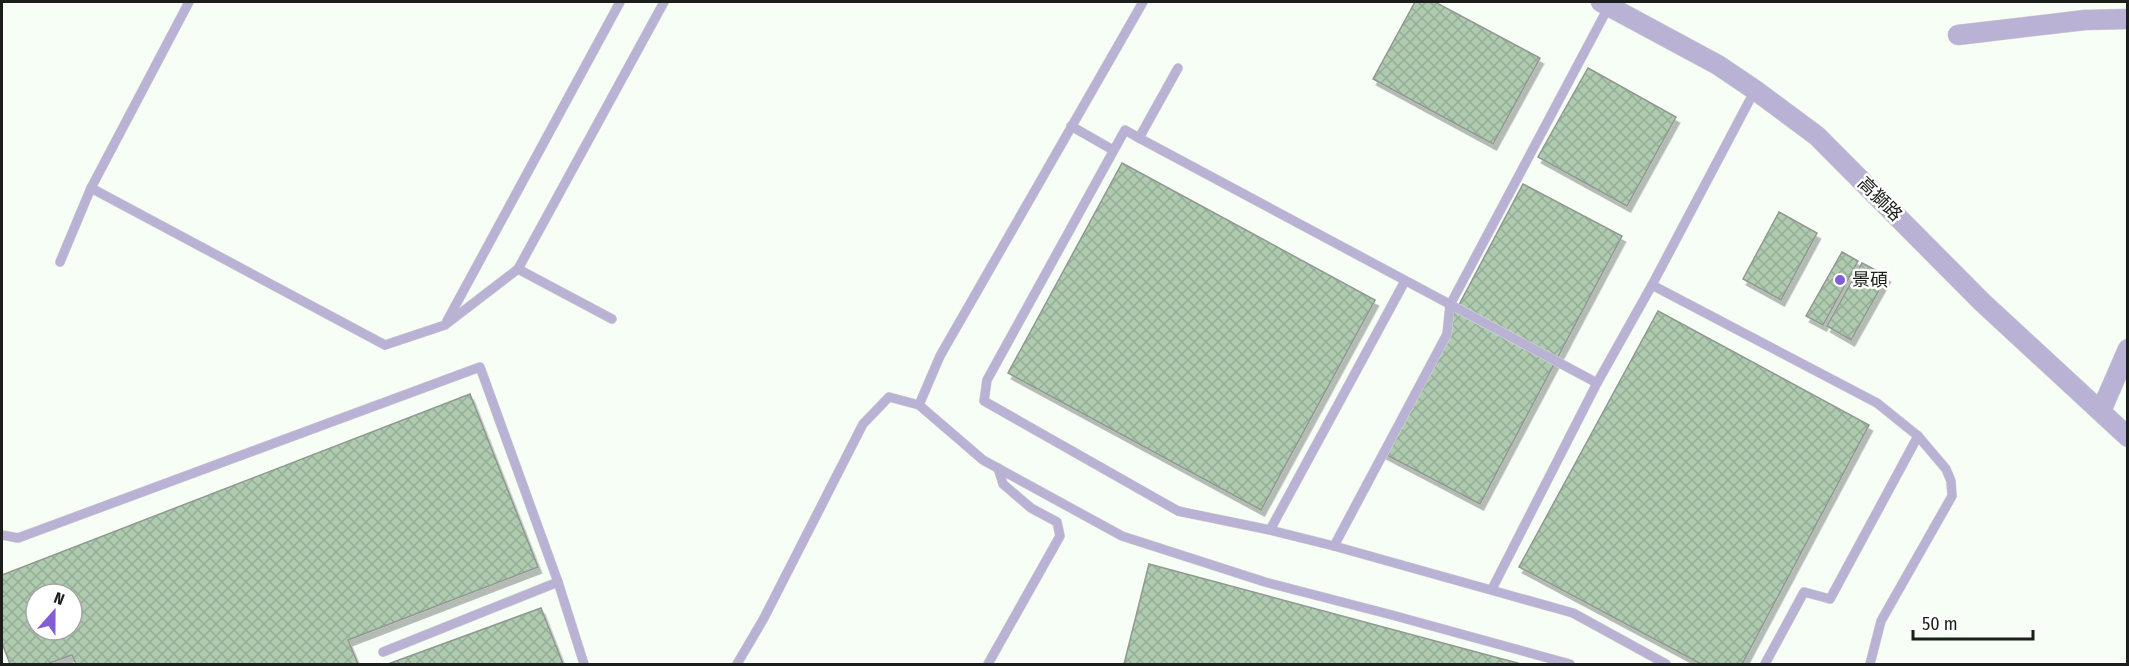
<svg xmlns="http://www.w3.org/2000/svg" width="2129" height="666" viewBox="0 0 2129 666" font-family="'Fira Sans Condensed','Noto Sans TC',sans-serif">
  <defs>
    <pattern id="building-cross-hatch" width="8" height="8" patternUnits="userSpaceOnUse" patternTransform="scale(1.5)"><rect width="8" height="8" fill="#aecaaf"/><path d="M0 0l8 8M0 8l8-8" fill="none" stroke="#95ad96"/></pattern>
    <filter id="shadow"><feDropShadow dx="3.5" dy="6" stdDeviation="0" flood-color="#0004"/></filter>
  </defs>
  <rect width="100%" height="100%" fill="#f6fef6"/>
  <!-- building -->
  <g fill="url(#building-cross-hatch)" stroke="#919891" stroke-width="1.5" fill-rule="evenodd" filter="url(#shadow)">
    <path d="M 1415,2 L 1435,2 L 1540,58 L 1493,144 L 1373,79 Z"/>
    <path d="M 1588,68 L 1676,117 L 1627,206 L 1538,157 Z"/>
    <path d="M 1122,163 L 1375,300 L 1261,510 L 1008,373 Z"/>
    <path d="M 1523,184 L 1622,236 L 1480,504 L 1381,452 Z"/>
    <path d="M 1779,212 L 1817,233 L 1781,300 L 1743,279 Z"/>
    <path d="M 1842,252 L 1858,261 L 1823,325 L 1806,316 Z"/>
    <path d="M 1862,263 L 1887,276 L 1851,340 L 1827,326 Z"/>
    <path d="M 1658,311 L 1869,425 L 1742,664 L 1701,664 L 1519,567 Z"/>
    <path d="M 470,394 L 538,567 L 348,640 L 358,664 L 76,664 L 72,655 L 47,664 L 10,664 L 2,643 L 2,575 ZM 36,594 L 72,594 L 72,630 L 36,630 Z"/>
    <path d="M 1149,564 L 1521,664 L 1124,664 Z"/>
    <path d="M 541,608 L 563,664 L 388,664 Z"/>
  </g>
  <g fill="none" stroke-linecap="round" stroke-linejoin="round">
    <defs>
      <g id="service">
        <path d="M 1178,68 L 1139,138 L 1597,383"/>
        <path d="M 1071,126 L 1113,150"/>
        <path d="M 1139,138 L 1125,130 L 987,380 L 984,401 L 1178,511 L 1270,530 L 1334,546 L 1573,613 L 1666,664"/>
        <path d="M 91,188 L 385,345 L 445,325 L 518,269"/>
        <path d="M 60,262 L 91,188 L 189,2"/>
        <path d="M 1652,285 L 1877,403 L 1918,436 L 1946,469 L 1951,481 L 1952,496 L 1881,621 L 1870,664"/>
        <path d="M 612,319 L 518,269 L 664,2"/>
        <path d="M 447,321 L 620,2"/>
        <path d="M 919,405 L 983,460 L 1122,536 L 1265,582 L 1392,615 L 1570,664"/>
        <path d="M 1270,530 L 1405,281"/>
        <path d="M 2,535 L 18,538 L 480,367 L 558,582 L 584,664"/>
        <path d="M 1334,546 L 1447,334 L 1450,305 L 1609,6"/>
        <path d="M 1492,589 L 1597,383 L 1652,285 L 1755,90"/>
        <path d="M 383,652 L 558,582"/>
        <path d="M 737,664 L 764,618 L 863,424 L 889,397 L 919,405 L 940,356 L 1143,2"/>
        <path d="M 988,664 L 1060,536 L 1057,522 L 1031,508 L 1003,484 L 998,468"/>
        <path d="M 1765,664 L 1804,592 L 1830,599 L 1918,436"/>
      </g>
      <g id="minor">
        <path d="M 1601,2 L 1718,65 L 1755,90 L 1817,136 L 1982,302 L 2128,437"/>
        <path d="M 1958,35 L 2085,20 L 2128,19"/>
        <path d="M 2101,411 L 2128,349"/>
      </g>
    </defs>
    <!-- service casing -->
    <use href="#service" stroke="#d3dad3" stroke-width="10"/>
    <!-- minor casing -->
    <use href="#minor" stroke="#d3dad3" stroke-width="21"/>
    <!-- service -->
    <use href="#service" stroke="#b9b2d5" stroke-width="9"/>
    <!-- minor -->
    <use href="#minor" stroke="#b9b2d5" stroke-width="20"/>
  </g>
  <!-- markers -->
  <circle fill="#835dd7" stroke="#fff" stroke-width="2" cx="1840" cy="280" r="6"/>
  <g text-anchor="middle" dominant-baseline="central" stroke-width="5" stroke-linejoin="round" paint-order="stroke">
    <!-- street labels -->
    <g font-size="18" fill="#1b1e1b" stroke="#fff">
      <text transform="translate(1880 199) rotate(45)">高獅路</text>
    </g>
    <!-- poi labels -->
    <g font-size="18" fill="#1b1e1b" stroke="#fff" text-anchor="start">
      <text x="1852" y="280">景碩</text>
    </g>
  </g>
  <!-- border -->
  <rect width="2129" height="666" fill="none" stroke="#1b1e1b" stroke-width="6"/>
  <!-- north arrow -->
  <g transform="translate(54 612) rotate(21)"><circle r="28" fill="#ffffff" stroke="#a4a5a4" stroke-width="1.5"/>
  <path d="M0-4.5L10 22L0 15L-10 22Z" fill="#835dd7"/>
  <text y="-9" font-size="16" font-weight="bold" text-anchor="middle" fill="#1b1e1b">N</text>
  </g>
  <!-- scale -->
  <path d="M1913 630v9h120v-9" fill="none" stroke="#1b1e1b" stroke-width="3"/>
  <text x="1922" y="630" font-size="18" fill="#1b1e1b" stroke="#ffffff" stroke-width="4.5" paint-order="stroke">50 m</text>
</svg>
